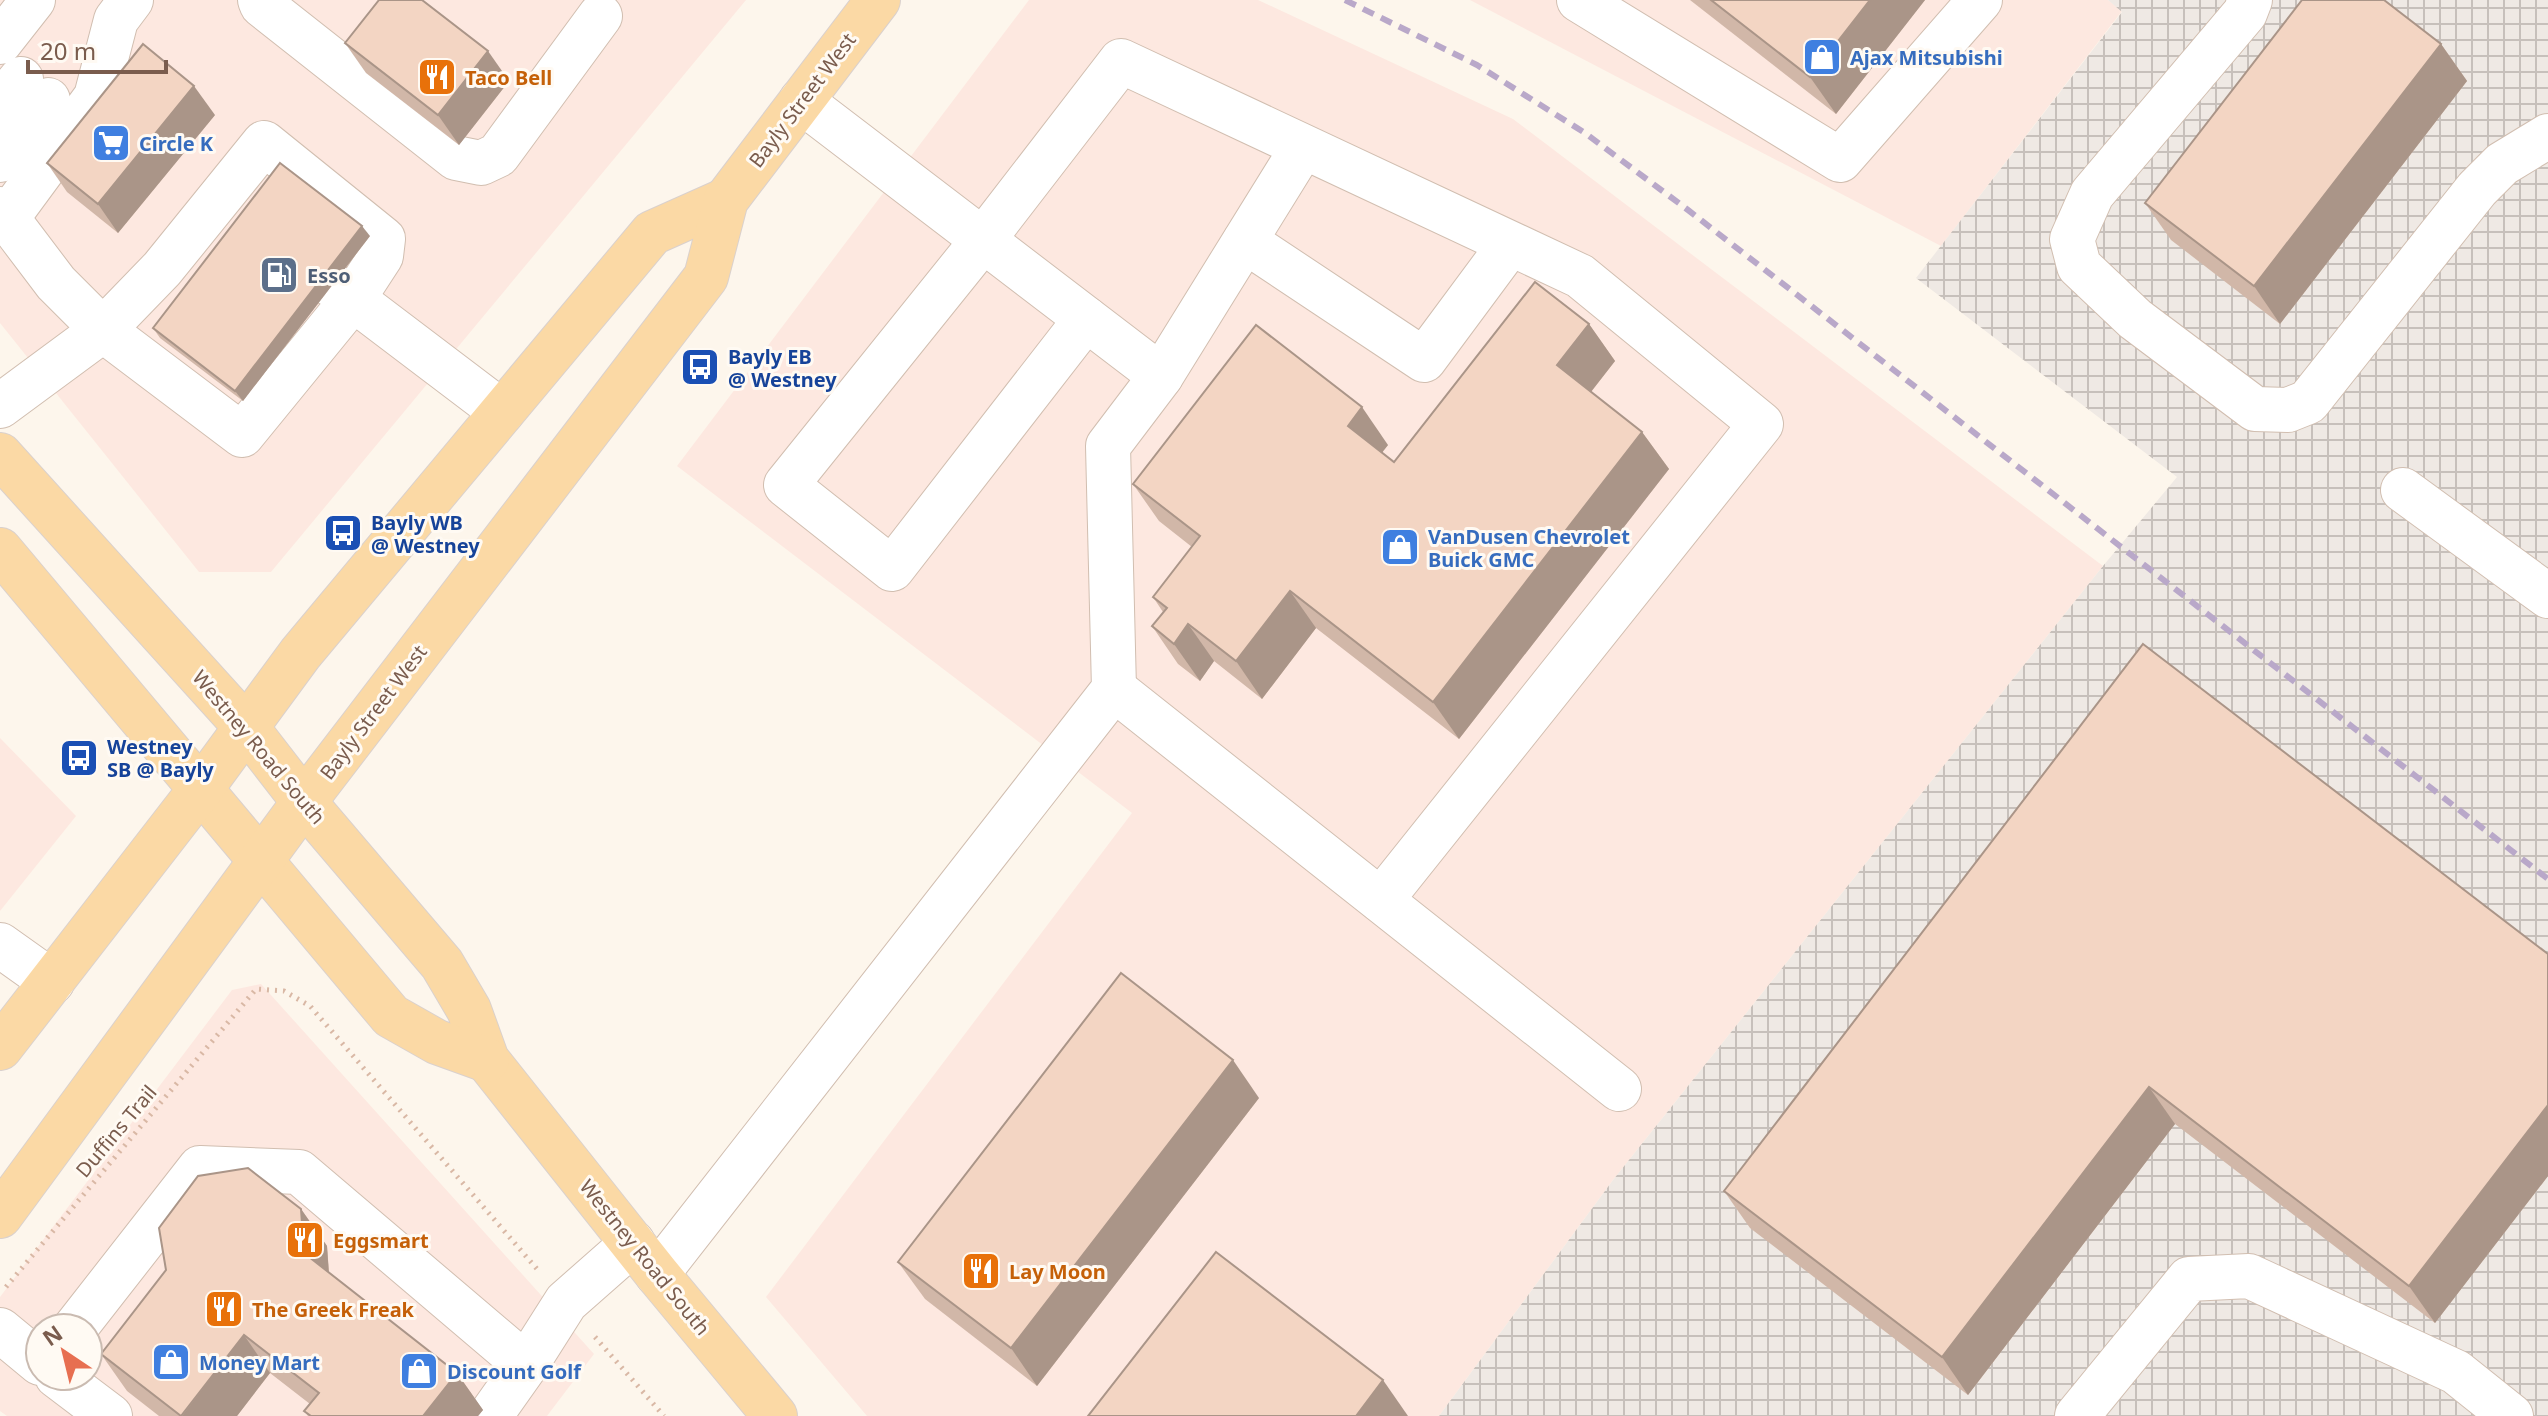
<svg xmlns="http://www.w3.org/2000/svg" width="2548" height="1416" viewBox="0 0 2548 1416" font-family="'Noto Sans',sans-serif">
  <defs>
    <pattern id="industrial-grid" width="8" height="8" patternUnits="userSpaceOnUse" patternTransform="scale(2)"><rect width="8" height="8" fill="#efe9e4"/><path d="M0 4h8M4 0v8" fill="none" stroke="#c7c0bb"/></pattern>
  </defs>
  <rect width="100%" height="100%" fill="#fdf6ec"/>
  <!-- commercial -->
  <g fill="#fde8e0" fill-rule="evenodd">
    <path d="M 0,0 L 746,0 L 271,572 L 199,572 L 0,323 Z"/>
    <path d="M 1029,0 L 1258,0 L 1513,119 L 2103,566 L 1613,1180 L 1439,1416 L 867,1416 L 766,1297 L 1132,813 L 677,466 Z"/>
    <path d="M 1470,0 L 2108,0 L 2122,11 L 1941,246 Z"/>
    <path d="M 0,738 L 76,816 L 0,911 Z"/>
    <path d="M 261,984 L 594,1354 L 547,1416 L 7,1416 L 0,1411 L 0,1297 L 232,990 ZM 40,1328 L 88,1328 L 88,1376 L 40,1376 Z"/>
  </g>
  <!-- industrial -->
  <path fill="url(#industrial-grid)" d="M 2108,0 L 2548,0 L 2548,1416 L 1439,1416 L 1613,1180 L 2103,566 L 2177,477 L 1916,278 L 2122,12 Z"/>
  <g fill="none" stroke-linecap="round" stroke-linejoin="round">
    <defs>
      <g id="minor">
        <path d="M 260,0 L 262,5 L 456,158 L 481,163 L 498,155 L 600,16"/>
        <path d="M 1579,0 L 1840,160 L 1980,0"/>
        <path d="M 2250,0 L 2245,13 L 2092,194 L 2072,239 L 2079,266 L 2135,319 L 2255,409 L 2288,410 L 2308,402 L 2477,189 L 2502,164 L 2548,136"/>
        <path d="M 0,42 L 33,0"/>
        <path d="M 0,104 L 21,79"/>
        <path d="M 0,160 L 48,100"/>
        <path d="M 0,209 L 56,283 L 103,330 L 242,435 L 353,299 L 502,412"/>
        <path d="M 7,218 L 96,97 L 116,20 L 131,0"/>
        <path d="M 1245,241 L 1424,360 L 1510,244"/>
        <path d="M 1086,319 L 892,569 L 786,485 L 983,240 L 1121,61 L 1580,276 L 1761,424 L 1381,900"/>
        <path d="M 1161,376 L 1303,147"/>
        <path d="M 0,406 L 103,330 L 162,269 L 264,143 L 383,239 L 381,256 L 353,299 L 332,285"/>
        <path d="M 2403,490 L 2548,596"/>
        <path d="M 1114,689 L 1619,1089"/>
        <path d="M 0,945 L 52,982"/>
        <path d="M 657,1274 L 1114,689 L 1108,446 L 1161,376 L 801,101"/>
        <path d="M 75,1328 L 200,1168 L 299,1172 L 526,1365 L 566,1302 L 633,1243"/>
        <path d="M 0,1330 L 40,1363"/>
        <path d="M 57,1376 L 110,1416"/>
        <path d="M 490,1416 L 526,1365"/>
        <path d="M 2077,1416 L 2189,1279 L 2249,1276 L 2456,1372 L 2511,1416"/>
      </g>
      <g id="major">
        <path d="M 0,455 L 246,727 L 304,802 L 442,964 L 469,1010 L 487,1060 L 657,1274 L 775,1416"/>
        <path d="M 0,550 L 391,1016 L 437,1042 L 487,1060"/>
        <path d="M 0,1048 L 200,790 L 300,654 L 652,233 L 726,200"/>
        <path d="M 0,1216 L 304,802 L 706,277 L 726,200 L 878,0"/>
      </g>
    </defs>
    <!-- minor casing -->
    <use href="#minor" stroke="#d1beb0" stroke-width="46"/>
    <!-- major casing -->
    <use href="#major" stroke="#dad1cd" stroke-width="46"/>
    <!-- path -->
    <g stroke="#d9b8a5" stroke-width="5" stroke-dasharray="2 6" stroke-linecap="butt">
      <path d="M 6,1287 L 256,989 L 284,991 L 310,1006 L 537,1269"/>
      <path d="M 595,1337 L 664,1416"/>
    </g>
    <!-- minor -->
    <use href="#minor" stroke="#fff" stroke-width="44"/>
    <!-- major -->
    <use href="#major" stroke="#fbd9a5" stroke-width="44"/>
    <!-- rail -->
    <path stroke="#b9a8c9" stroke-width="6" stroke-dasharray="12 8" stroke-linecap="butt" d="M 1345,0 L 1477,65 L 1585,133 L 1688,210 L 2548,879"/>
  </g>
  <!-- wall -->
  <g fill="#d1b7a8">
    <path d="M 1690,0 L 1925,0 L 1836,114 Z"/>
    <path d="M 345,43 L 509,81 L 459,145 L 366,73 Z"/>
    <path d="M 2441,44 L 2467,81 L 2280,324 L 2171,240 L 2145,203 Z"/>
    <path d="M 215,115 L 118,233 L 67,192 L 47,163 Z"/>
    <path d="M 370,236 L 243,401 L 160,338 L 153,328 Z"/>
    <path d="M 1589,324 L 1615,361 L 1591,392 L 1642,432 L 1669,469 L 1459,739 L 1316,628 L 1262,699 L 1214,661 L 1200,681 L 1178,664 L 1152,626 L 1163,612 L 1153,597 L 1192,547 L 1159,521 L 1133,484 L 1388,445 L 1382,452 L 1394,462 Z"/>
    <path d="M 2548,954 L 2548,1176 L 2435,1323 L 2175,1124 L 1968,1395 L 1750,1228 L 1724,1191 Z"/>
    <path d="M 1259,1098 L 1037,1386 L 925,1299 L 898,1262 Z"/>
    <path d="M 301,1209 L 327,1246 L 329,1272 L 457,1373 L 483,1410 L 478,1416 L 308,1416 L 304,1411 L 310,1404 L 270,1373 L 237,1416 L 159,1416 L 127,1391 L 101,1354 Z"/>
  </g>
  <!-- shaded-wall -->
  <g fill="#aa9588">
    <path d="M 1870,0 L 1925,0 L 1836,114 L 1810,77 Z"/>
    <path d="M 2441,44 L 2467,81 L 2280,324 L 2254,286 Z"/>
    <path d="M 488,51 L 509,81 L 459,145 L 438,115 Z"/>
    <path d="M 194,86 L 215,115 L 118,233 L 98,204 Z"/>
    <path d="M 362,226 L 370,236 L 243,401 L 235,391 Z"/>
    <path d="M 1589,324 L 1615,361 L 1583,402 L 1557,365 Z"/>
    <path d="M 1362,407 L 1388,445 L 1374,463 L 1348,426 Z"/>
    <path d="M 1642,432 L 1669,469 L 1459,739 L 1433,702 Z"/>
    <path d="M 1290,591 L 1316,628 L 1262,699 L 1236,661 Z"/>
    <path d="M 1188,624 L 1214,661 L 1200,681 L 1174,644 Z"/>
    <path d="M 1233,1060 L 1259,1098 L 1037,1386 L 1011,1348 Z"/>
    <path d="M 2149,1087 L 2175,1124 L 1968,1395 L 1942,1357 Z"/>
    <path d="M 2548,1105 L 2548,1176 L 2435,1323 L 2409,1286 Z"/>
    <path d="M 301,1209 L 327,1246 L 330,1290 L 304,1253 Z"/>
    <path d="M 244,1335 L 270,1373 L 237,1416 L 182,1416 Z"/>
    <path d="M 457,1373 L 483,1410 L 478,1416 L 423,1416 Z"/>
    <path d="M 1383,1380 L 1408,1416 L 1356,1416 Z"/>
  </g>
  <!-- building -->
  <g fill="#f3d5c3" stroke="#aa9588" stroke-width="2">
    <path d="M 379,0 L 422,0 L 488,51 L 438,115 L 345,43 Z"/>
    <path d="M 1711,0 L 1870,0 L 1810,77 Z"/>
    <path d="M 2302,0 L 2384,0 L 2441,44 L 2254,286 L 2145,203 Z"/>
    <path d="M 143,44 L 194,86 L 98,204 L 47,163 Z"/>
    <path d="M 280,163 L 362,226 L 235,391 L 153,328 Z"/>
    <path d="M 1535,282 L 1589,324 L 1557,365 L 1642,432 L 1433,702 L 1290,591 L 1236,661 L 1188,624 L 1174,644 L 1152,626 L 1167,608 L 1153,597 L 1200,536 L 1133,484 L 1256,325 L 1362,407 L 1348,426 L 1394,462 Z"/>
    <path d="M 2143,644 L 2548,954 L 2548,1105 L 2409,1286 L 2149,1087 L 1942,1357 L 1724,1191 Z"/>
    <path d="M 1121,973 L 1233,1060 L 1011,1348 L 898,1262 Z"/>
    <path d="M 248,1168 L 301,1209 L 304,1253 L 457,1373 L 423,1416 L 311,1416 L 304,1411 L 319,1393 L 244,1335 L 181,1416 L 101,1354 L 166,1270 L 159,1228 L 198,1176 Z"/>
    <path d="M 1216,1252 L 1383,1380 L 1356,1416 L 1088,1416 Z"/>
  </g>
  <!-- icons -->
  <defs>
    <symbol id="shop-square" viewBox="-11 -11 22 22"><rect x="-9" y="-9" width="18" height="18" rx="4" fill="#3f7fe0" stroke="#fffaf3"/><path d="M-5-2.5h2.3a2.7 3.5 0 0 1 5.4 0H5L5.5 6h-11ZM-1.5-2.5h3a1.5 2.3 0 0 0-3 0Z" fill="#fff"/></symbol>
    <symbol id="restaurant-square" viewBox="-11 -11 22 22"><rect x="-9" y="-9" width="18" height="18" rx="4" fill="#e8710a" stroke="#fffaf3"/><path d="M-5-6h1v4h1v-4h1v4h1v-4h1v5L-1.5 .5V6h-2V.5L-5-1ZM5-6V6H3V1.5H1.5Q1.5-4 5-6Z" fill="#fff"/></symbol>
    <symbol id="supermarket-square" viewBox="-11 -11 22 22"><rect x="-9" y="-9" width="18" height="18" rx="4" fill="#3f7fe0" stroke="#fffaf3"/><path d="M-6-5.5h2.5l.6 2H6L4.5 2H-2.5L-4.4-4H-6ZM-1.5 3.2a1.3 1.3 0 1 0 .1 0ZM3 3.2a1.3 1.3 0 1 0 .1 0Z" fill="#fff"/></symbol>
    <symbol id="fuel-square" viewBox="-11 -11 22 22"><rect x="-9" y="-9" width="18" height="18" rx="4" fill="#5c6f8a" stroke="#fffaf3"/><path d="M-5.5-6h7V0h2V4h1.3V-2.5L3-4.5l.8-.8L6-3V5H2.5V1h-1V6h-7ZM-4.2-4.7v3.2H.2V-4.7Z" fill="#fff"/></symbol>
    <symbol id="bus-square" viewBox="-11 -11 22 22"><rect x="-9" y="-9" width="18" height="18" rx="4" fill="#1a4fb4" stroke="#fffaf3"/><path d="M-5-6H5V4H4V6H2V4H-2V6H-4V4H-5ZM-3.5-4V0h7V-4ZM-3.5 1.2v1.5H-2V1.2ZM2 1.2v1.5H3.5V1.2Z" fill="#fff"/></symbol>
  </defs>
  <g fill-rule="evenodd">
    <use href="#shop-square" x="1800" y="35" width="44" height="44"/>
    <use href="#restaurant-square" x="415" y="55" width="44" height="44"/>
    <use href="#supermarket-square" x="89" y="121" width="44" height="44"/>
    <use href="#fuel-square" x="257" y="253" width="44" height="44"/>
    <use href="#bus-square" x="678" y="345" width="44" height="44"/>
    <use href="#bus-square" x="321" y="511" width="44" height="44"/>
    <use href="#shop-square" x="1378" y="525" width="44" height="44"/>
    <use href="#bus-square" x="57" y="736" width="44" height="44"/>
    <use href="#restaurant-square" x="283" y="1218" width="44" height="44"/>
    <use href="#restaurant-square" x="959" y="1249" width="44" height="44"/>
    <use href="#restaurant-square" x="202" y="1287" width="44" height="44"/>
    <use href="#shop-square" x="149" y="1340" width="44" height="44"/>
    <use href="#shop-square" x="397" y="1349" width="44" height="44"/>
  </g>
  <g text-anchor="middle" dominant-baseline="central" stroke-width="6" stroke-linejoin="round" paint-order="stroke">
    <!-- shop labels -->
    <g font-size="20" font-weight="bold" fill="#366cbe" stroke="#fffaf3" text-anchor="start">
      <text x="1850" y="57">Ajax Mitsubishi</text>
      <text x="139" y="143">Circle K</text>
      <text x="1428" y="536">VanDusen Chevrolet<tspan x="1428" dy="23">Buick GMC</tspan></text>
      <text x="199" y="1362">Money Mart</text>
      <text x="447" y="1371">Discount Golf</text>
    </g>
    <!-- food labels -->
    <g font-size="20" font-weight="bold" fill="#c56008" stroke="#fffaf3" text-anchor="start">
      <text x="465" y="77">Taco Bell</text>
      <text x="333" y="1240">Eggsmart</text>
      <text x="1009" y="1271">Lay Moon</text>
      <text x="252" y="1309">The Greek Freak</text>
    </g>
    <!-- street labels -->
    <g font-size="20" fill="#7a5c4d" stroke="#fffaf3">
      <text transform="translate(802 100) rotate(-53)">Bayly Street West</text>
      <text transform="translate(373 712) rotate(-53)">Bayly Street West</text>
      <text transform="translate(259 747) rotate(50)">Westney Road South</text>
      <text transform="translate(116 1131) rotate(-50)">Duffins Trail</text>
      <text transform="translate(645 1257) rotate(51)">Westney Road South</text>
    </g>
    <!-- service labels -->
    <g font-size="20" font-weight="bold" fill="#4e5e75" stroke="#fffaf3" text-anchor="start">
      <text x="307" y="275">Esso</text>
    </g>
    <!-- transit labels -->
    <g font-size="20" font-weight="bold" fill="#164399" stroke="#fffaf3" text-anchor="start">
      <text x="728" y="356">Bayly EB<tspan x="728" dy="23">@ Westney</tspan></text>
      <text x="371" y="522">Bayly WB<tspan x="371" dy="23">@ Westney</tspan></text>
      <text x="107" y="746">Westney<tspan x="107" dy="23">SB @ Bayly</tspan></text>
    </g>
  </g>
  <!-- north arrow -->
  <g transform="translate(64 1352) rotate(325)"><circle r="38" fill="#fffaf3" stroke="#cabbb1" stroke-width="2"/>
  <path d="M0-6L14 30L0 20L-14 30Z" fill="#e76f51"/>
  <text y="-12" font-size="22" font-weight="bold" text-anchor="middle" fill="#7a5c4d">N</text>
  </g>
  <!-- scale -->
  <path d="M28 60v12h138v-12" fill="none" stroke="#7a5c4d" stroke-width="4"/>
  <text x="40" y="60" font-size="24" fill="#7a5c4d" stroke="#fffaf3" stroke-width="6" paint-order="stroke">20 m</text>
</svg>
